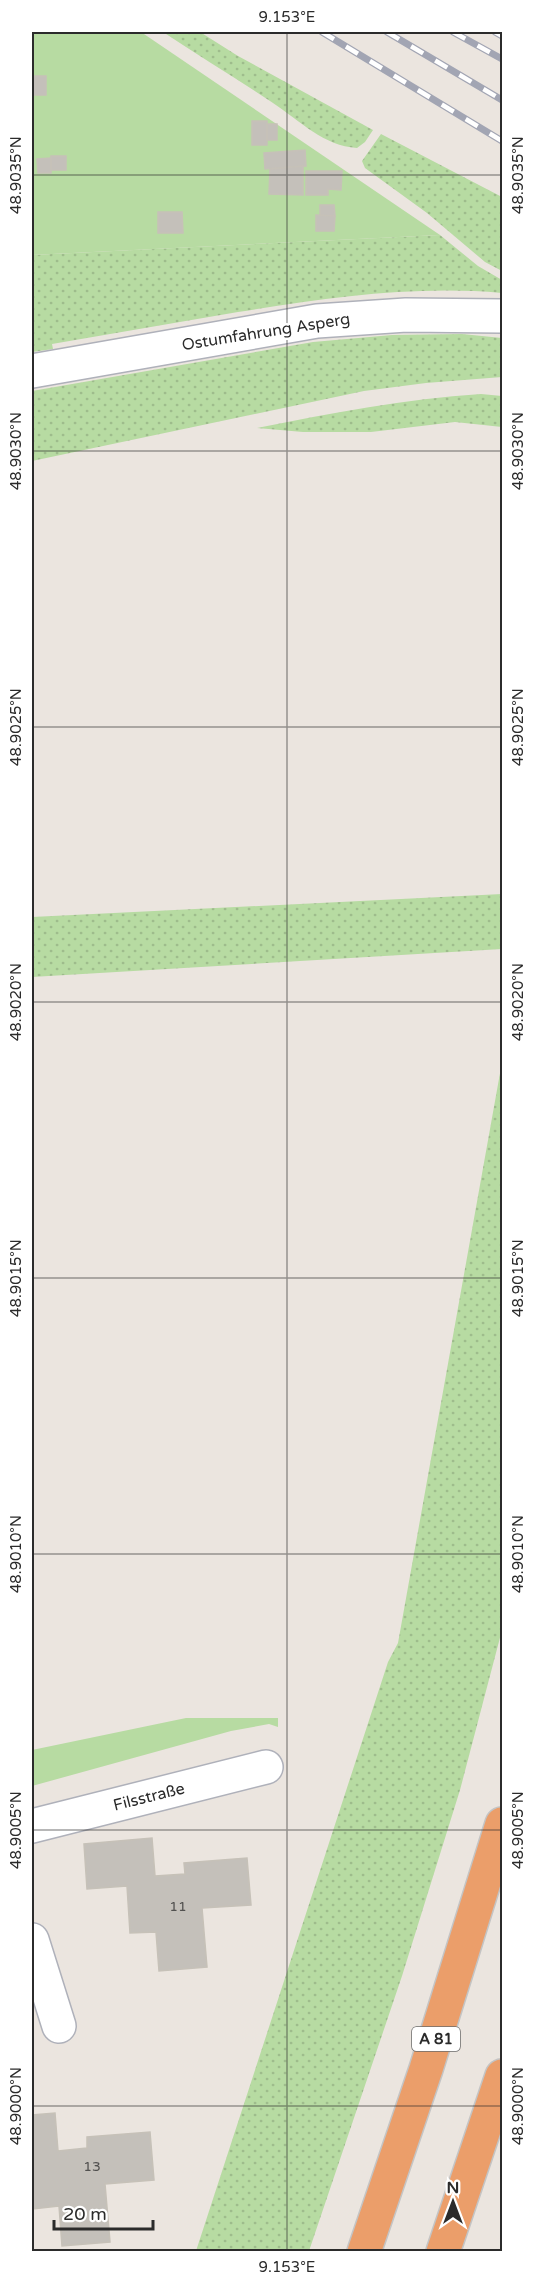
<svg xmlns="http://www.w3.org/2000/svg" width="534" height="2283" viewBox="0 0 534 2283" font-family="'Varela Round',sans-serif">
  <defs>
    <pattern id="grass-dots" width="8" height="8" patternUnits="userSpaceOnUse" patternTransform="scale(1.5)"><rect width="8" height="8" fill="#b7dba2"/><path d="M2 2h.1M6 6h.1" fill="none" stroke="#9ebc8c" stroke-width="1.8" stroke-linecap="round"/></pattern>
  </defs>
  <rect width="100%" height="100%" fill="#ebe5df"/>
  <!-- grass -->
  <g fill="url(#grass-dots)">
    <path d="M 163,32 L 200,32 L 238,56 L 373,130 L 365,142 L 357,148 C 324,146 300,121 273,103 C 237,79 199,56 163,32 Z"/>
    <path d="M 381,134 L 502,197 L 502,271 L 485,262 L 427,213 L 365,168 L 362,161 Z"/>
    <path d="M 440,235 L 478,266 L 502,280 L 502,293 C 414,285 325,298 238,312 C 176,323 114,333 52,344 L 53,349 L 32,352 L 32,255 Z"/>
    <path d="M 462,334 L 502,338 L 502,377 L 426,383 L 364,391 L 32,461 L 32,391 L 313,342 L 392,335 Z"/>
    <path d="M 481,394 L 502,396 L 502,427 L 455,422 L 371,432 L 303,432 L 257,428 C 332,413 405,399 481,394 Z"/>
    <path d="M 502,894 L 502,949 L 32,977 L 32,917 Z"/>
    <path d="M 502,1062 L 502,1630 L 460,1790 L 402,1976 L 309,2251 L 196,2251 L 388,1662 L 398,1643 Z"/>
  </g>
  <!-- garden -->
  <g fill="#b7dba2">
    <path d="M 32,32 L 141,32 L 440,235 L 32,255 Z"/>
    <path d="M 186,1718 L 278,1718 L 278,1727 L 269,1724 L 231,1731 L 32,1786 L 32,1750 Z"/>
  </g>
  <!-- building -->
  <g fill="#c4c0ba" stroke="#c6c1b8" stroke-width="1.5">
    <rect x="32" y="76" width="14" height="19"/>
    <rect x="252" y="121" width="15" height="24"/>
    <rect x="267" y="124" width="10" height="16"/>
    <path d="M 305,150 L 306,166 L 265,169 L 264,153 Z"/>
    <rect x="51" y="156" width="15" height="14"/>
    <path d="M 51,158 L 51,173 L 38,173 L 37,159 Z"/>
    <path d="M 303,166 L 303,195 L 269,194 L 270,169 Z"/>
    <path d="M 306,171 L 342,171 L 341,190 L 328,189 L 328,195 L 306,195 Z"/>
    <path d="M 320,205 L 334,205 L 335,216 L 320,216 Z"/>
    <path d="M 158,212 L 182,212 L 183,233 L 158,233 Z"/>
    <path d="M 316,215 L 335,216 L 334,231 L 316,231 Z"/>
    <path d="M 152,1838 L 155,1876 L 185,1874 L 184,1863 L 247,1858 L 251,1905 L 202,1908 L 207,1967 L 159,1971 L 156,1932 L 130,1933 L 127,1886 L 87,1889 L 84,1844 Z"/>
    <path d="M 55,2113 L 58,2151 L 87,2148 L 87,2137 L 150,2132 L 154,2180 L 105,2184 L 110,2242 L 62,2246 L 59,2206 L 33,2209 L 32,2115 Z"/>
  </g>
  <g fill="none" stroke-linecap="round" stroke-linejoin="round">
    <defs>
      <g id="minor">
        <path d="M 32,371 L 317,321 L 406,315 L 502,316"/>
        <path d="M 32,1826 L 266,1767"/>
        <path d="M 32,1940 L 59,2026"/>
      </g>
      <g id="highway">
        <path d="M 364,2252 L 426,2069 L 502,1824"/>
        <path d="M 443,2252 L 502,2076"/>
      </g>
    </defs>
    <!-- minor casing -->
    <use href="#minor" stroke="#afb1ba" stroke-width="36"/>
    <!-- highway casing -->
    <use href="#highway" stroke="#c4c4c4" stroke-width="36"/>
    <!-- minor -->
    <use href="#minor" stroke="#fff" stroke-width="33"/>
    <!-- highway -->
    <use href="#highway" stroke="#eb9e6a" stroke-width="33"/>
    <defs>
      <g id="rail">
        <path d="M 322,32 L 502,141"/>
        <path d="M 387,32 L 502,100"/>
        <path d="M 453,32 L 502,59"/>
        <path d="M 495,32 L 502,36"/>
      </g>
    </defs>
    <!-- rail casing -->
    <use href="#rail" stroke="#a2a5b3" stroke-width="7"/>
    <!-- rail -->
    <use href="#rail" stroke="#fff" stroke-width="4.5" stroke-dasharray="14" stroke-linecap="butt"/>
  </g>
  <!-- ticks -->
  <path fill="none" stroke="#2b2b2b" stroke-width="1.5" stroke-opacity="0.45" d="M 287,32 L 287,2252M 32,175 L 502,175M 32,451 L 502,451M 32,727 L 502,727M 32,1002 L 502,1002M 32,1278 L 502,1278M 32,1554 L 502,1554M 32,1830 L 502,1830M 32,2106 L 502,2106"/>
  <g text-anchor="middle" dominant-baseline="central" stroke-width="5" stroke-linejoin="round" paint-order="stroke">
    <!-- number labels -->
    <g font-size="14" fill="#51504f">
      <text x="178" y="1906">11</text>
      <text x="92" y="2166">13</text>
    </g>
    <!-- shield labels -->
    <rect fill="#fff" stroke="#6b6b6b" stroke-width="1.5" x="412" y="2027" width="48" height="24" rx="4.5"/>
    <g font-size="15" font-weight="bold" fill="#2b2b2b">
      <text x="436" y="2039">A 81</text>
    </g>
    <!-- street labels -->
    <g font-size="16" fill="#2b2b2b" stroke="#fff">
      <text transform="translate(266 332) rotate(-9)">Ostumfahrung Asperg</text>
      <text transform="translate(149 1797) rotate(-14)">Filsstraße</text>
    </g>
  </g>
  <!-- border -->
  <rect width="534" height="2283" fill="none" stroke="#ffffff" stroke-width="66"/>
  <!-- north arrow -->
  <g transform="translate(453 2202)" stroke="#ffffff" stroke-width="4.5" paint-order="stroke">
  <path d="M0-4.5L10 22L0 15L-10 22Z" fill="#2b2b2b"/>
  <text y="-9" font-size="16" font-weight="bold" text-anchor="middle" fill="#2b2b2b">N</text>
  </g>
  <!-- scale -->
  <path d="M54 2220v9h99v-9" fill="none" stroke="#2b2b2b" stroke-width="3"/>
  <text x="63" y="2220" font-size="18" fill="#2b2b2b" stroke="#ffffff" stroke-width="4.5" paint-order="stroke">20 m</text>
  <rect x="33" y="33" width="468" height="2217" fill="none" stroke="#2b2b2b" stroke-width="2"/>
  <g font-size="15" text-anchor="middle" fill="#2b2b2b">
    <text x="287" y="22">9.153°E</text>
    <text transform="translate(16 175) rotate(-90)" y="5">48.9035°N</text>
    <text transform="translate(518 175) rotate(-90)" y="5">48.9035°N</text>
    <text transform="translate(16 451) rotate(-90)" y="5">48.9030°N</text>
    <text transform="translate(518 451) rotate(-90)" y="5">48.9030°N</text>
    <text transform="translate(16 727) rotate(-90)" y="5">48.9025°N</text>
    <text transform="translate(518 727) rotate(-90)" y="5">48.9025°N</text>
    <text transform="translate(16 1002) rotate(-90)" y="5">48.9020°N</text>
    <text transform="translate(518 1002) rotate(-90)" y="5">48.9020°N</text>
    <text transform="translate(16 1278) rotate(-90)" y="5">48.9015°N</text>
    <text transform="translate(518 1278) rotate(-90)" y="5">48.9015°N</text>
    <text transform="translate(16 1554) rotate(-90)" y="5">48.9010°N</text>
    <text transform="translate(518 1554) rotate(-90)" y="5">48.9010°N</text>
    <text transform="translate(16 1830) rotate(-90)" y="5">48.9005°N</text>
    <text transform="translate(518 1830) rotate(-90)" y="5">48.9005°N</text>
    <text transform="translate(16 2106) rotate(-90)" y="5">48.9000°N</text>
    <text transform="translate(518 2106) rotate(-90)" y="5">48.9000°N</text>
    <text x="287" y="2272">9.153°E</text>
  </g>
</svg>
